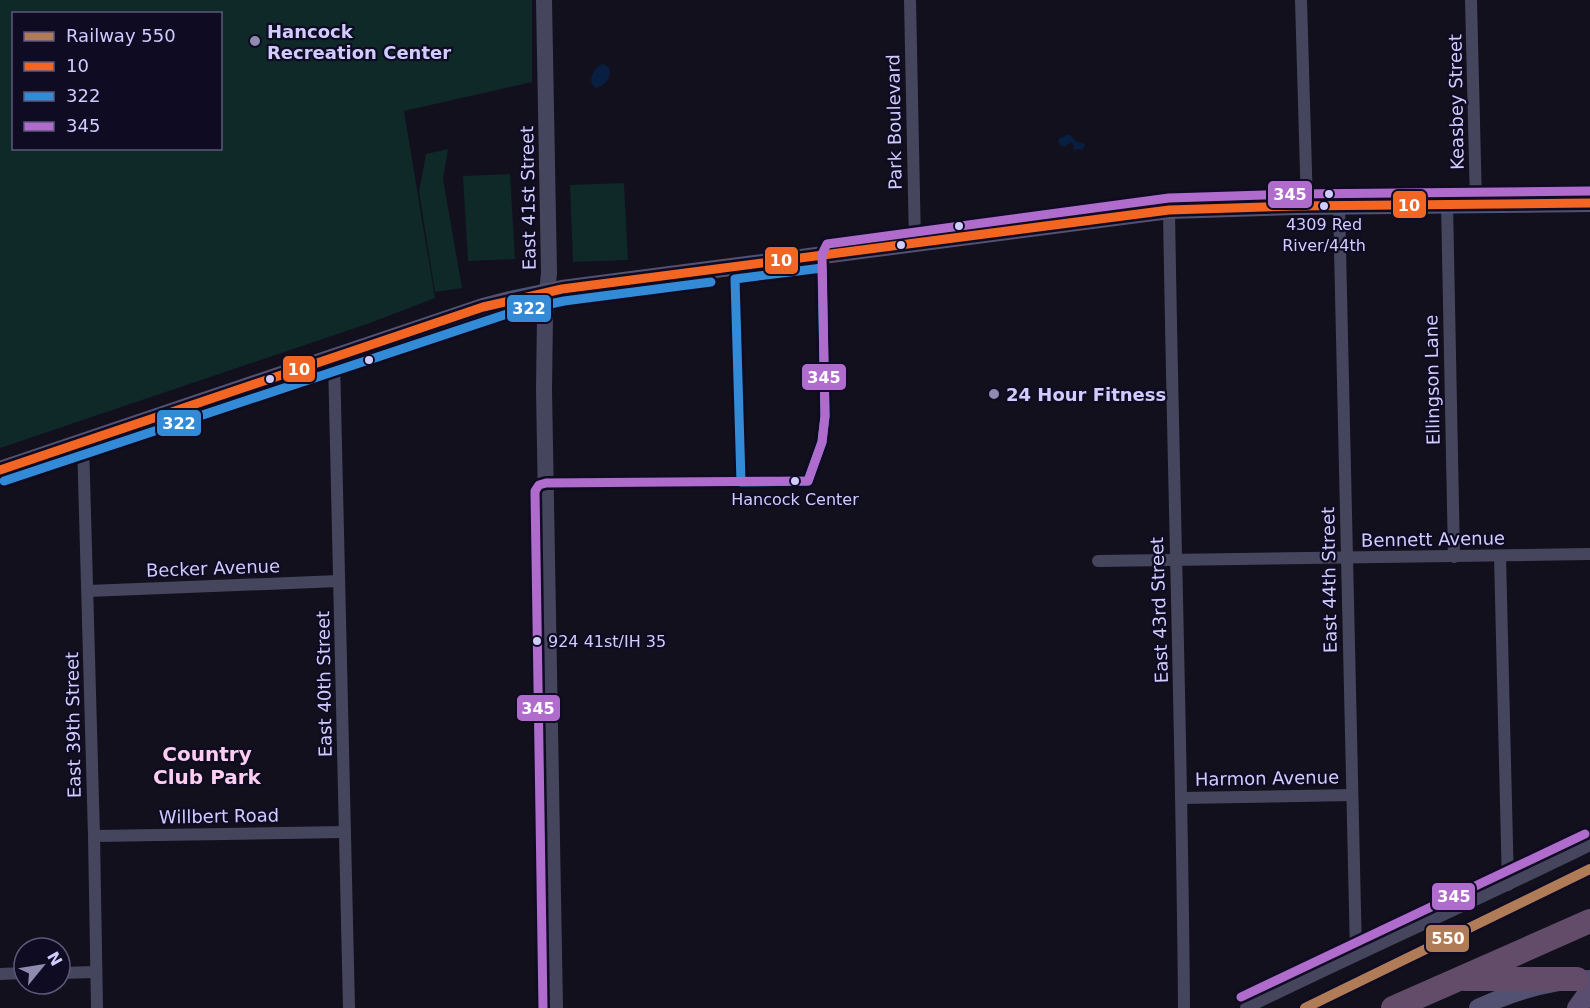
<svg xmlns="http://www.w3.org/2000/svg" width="1590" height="1008" viewBox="0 0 1590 1008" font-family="'DejaVu Sans',sans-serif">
  <rect width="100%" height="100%" fill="#12101d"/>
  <!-- green -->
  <g fill="#0f2828" fill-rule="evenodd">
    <path d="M 0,0 L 532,0 L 532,82 L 404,111 L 435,298 L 370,323 L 0,448 ZM 14,14 L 220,14 L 220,148 L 14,148 Z"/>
    <path d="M 448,149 L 443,179 L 462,288 L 435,292 L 419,192 L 426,154 Z"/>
    <path d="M 510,174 L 515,259 L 468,261 L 463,176 Z"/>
    <path d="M 624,183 L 628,260 L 573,262 L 570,185 Z"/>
  </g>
  <!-- water -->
  <g fill="#081f41">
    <path d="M 602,64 L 609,67 C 612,78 605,86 595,88 L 591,82 C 591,74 595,68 602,64 Z"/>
    <path d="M 1069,134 L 1077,142 L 1085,144 L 1083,150 L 1077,149 L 1073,151 L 1074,145 L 1071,142 L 1065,147 L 1060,145 L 1058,141 L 1060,138 Z"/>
  </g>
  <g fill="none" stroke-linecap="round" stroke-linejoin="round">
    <!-- minor -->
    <g stroke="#45455e" stroke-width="12">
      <path d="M 910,0 L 915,243"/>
      <path d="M 1301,0 L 1307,206"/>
      <path d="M 1471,0 L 1476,203"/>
      <path d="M 1447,203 L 1454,557"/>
      <path d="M 1339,205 L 1356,954"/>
      <path d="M 1169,210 C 1173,476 1182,742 1184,1008"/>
      <path d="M 334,359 L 349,1008"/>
      <path d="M 83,442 L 94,836 L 97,1008"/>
      <path d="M 1500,556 L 1508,885"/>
      <path d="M 1098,561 L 1590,554"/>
      <path d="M 88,591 L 339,581"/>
      <path d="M 1182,798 L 1352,795"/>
      <path d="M 94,836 L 345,832"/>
      <path d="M 60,973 L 96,972"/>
      <path d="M 0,974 L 24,973"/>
      <path d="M 1246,1008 C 1360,952 1476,901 1590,845"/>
    </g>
    <!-- tertiary -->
    <path stroke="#45455e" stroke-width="16" d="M 544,0 L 549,273 L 545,314 L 544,390 L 555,1008"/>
    <!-- secondary -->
    <g stroke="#525171" stroke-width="18">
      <path d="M 0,470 L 483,307 L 510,300 L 562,289 L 1169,210 L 1296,206 L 1590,203"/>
      <path d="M 1478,1008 C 1512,992 1552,980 1590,979"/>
    </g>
    <!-- primary -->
    <path stroke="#594e70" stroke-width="20" d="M 1577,1008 L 1590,990"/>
    <!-- motorway -->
    <g stroke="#634c69" stroke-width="24">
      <path d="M 1465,979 L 1577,979"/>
      <path d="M 1393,1008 L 1590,921"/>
    </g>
    <defs>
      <path id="bus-1" d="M 0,470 L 483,307 L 562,289 L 1169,210 L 1296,206 L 1590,203"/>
      <g id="bus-2">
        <path d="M 822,268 L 825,416 L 822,442 L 808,481 L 741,482 L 735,279 Z"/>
        <path d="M 4,481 L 513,312 L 564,301 L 711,282"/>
      </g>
      <g id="bus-3">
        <path d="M 1241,997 L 1585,834"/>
        <path d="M 543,1008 L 535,491 L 539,485 L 546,483 L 808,481 L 822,442 L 825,416 L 822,254 L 827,244 L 1169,198 L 1296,194 L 1590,191"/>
      </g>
    </defs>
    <!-- bus-1 casing -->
    <use href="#bus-1" stroke="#0f0b22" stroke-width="14"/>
    <!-- bus-2 casing -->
    <use href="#bus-2" stroke="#0f0b22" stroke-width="14"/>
    <!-- bus-3 casing -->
    <use href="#bus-3" stroke="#0f0b22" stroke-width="14"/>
    <!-- bus-1 -->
    <use href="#bus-1" stroke="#f26522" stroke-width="9"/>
    <!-- bus-2 -->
    <use href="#bus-2" stroke="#338bd7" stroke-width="9"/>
    <!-- bus-3 -->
    <use href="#bus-3" stroke="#b06ccc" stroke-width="9"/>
    <defs>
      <path id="rail-1" d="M 1305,1008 L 1590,869"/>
    </defs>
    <!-- rail-1 casing -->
    <use href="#rail-1" stroke="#0f0b22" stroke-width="15"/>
    <!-- rail-1 -->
    <use href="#rail-1" stroke="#b07c57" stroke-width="10"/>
  </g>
  <!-- markers -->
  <g fill="#8e8ab0" stroke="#0f0b22" stroke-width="2">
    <circle cx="255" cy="41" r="6"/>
    <circle cx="994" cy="394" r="6"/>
  </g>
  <g fill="#d0ccff" stroke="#0f0b22" stroke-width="2">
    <circle cx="1329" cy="194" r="5"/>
    <circle cx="1324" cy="206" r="5"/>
    <circle cx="959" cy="226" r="5"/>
    <circle cx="901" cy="245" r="5"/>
    <circle cx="369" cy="360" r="5"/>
    <circle cx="270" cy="379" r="5"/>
    <circle cx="795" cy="481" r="5"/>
    <circle cx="537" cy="641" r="5"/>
  </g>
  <g text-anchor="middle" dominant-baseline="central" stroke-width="4.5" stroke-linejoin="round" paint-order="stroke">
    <!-- bus labels -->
    <g font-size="16" fill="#d0ccff" stroke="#0f0b22">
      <text x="1324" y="224">4309 Red<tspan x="1324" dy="21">River/44th</tspan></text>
      <text x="795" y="499">Hancock Center</text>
      <text x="548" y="641" text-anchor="start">924 41st/IH 35</text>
    </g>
    <!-- poi labels -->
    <g font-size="18" font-weight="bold" fill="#d0ccff" stroke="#0f0b22" text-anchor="start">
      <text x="267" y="31">Hancock<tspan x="267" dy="21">Recreation Center</tspan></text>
      <text x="1006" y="394">24 Hour Fitness</text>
    </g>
    <!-- street labels -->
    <g font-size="18" fill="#d0ccff" stroke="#0f0b22">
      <text transform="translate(1456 102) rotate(-91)">Keasbey Street</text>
      <text transform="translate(894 122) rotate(-91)">Park Boulevard</text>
      <text transform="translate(528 198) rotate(-91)">East 41st Street</text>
      <text transform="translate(1432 380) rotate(-91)">Ellingson Lane</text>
      <text transform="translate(1433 539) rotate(-1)">Bennett Avenue</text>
      <text transform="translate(213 568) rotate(-2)">Becker Avenue</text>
      <text transform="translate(1329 580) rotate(-91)">East 44th Street</text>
      <text transform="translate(1159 610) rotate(-92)">East 43rd Street</text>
      <text transform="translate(324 684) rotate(-91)">East 40th Street</text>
      <text transform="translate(73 725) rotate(-91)">East 39th Street</text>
      <text transform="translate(1267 778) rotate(-1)">Harmon Avenue</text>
      <text transform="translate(219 816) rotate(-1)">Willbert Road</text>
    </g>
    <!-- neighbourhood labels -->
    <g font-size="20" font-weight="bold" fill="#ffceef" stroke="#0f0b22">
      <text x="207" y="754">Country<tspan x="207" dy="23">Club Park</tspan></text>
    </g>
  </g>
  <g stroke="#0f0b22" stroke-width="2">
    <rect x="1267" y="180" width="46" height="29" rx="6" fill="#b06ccc"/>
    <rect x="1392" y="190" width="35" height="29" rx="6" fill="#f26522"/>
    <rect x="764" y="246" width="35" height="29" rx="6" fill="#f26522"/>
    <rect x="506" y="294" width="46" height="29" rx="6" fill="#338bd7"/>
    <rect x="282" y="355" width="34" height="28" rx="6" fill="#f26522"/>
    <rect x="801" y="363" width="46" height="28" rx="6" fill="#b06ccc"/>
    <rect x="156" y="409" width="46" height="28" rx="6" fill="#338bd7"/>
    <rect x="516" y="694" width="45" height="28" rx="6" fill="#b06ccc"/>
    <rect x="1431" y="882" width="45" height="29" rx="6" fill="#b06ccc"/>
    <rect x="1425" y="924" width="45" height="29" rx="6" fill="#b07c57"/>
  </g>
  <g font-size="16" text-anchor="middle" font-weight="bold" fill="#fff">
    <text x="1290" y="200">345</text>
    <text x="1409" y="211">10</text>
    <text x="781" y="266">10</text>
    <text x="529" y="314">322</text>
    <text x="299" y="375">10</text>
    <text x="824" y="383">345</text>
    <text x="179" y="429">322</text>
    <text x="538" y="714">345</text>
    <text x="1454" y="902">345</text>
    <text x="1448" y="944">550</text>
  </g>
  <!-- legend -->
  <rect x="12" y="12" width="210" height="138" fill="#0f0b22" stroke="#5c587a" stroke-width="1.5"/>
  <rect x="24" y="32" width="30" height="9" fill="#b07c57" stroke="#5c587a" stroke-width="1.5"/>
  <text x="66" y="42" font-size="18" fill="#d0ccff">Railway 550</text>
  <rect x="24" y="62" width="30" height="9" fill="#f26522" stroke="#5c587a" stroke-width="1.5"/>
  <text x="66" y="72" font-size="18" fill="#d0ccff">10</text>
  <rect x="24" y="92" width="30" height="9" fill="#338bd7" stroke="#5c587a" stroke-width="1.5"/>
  <text x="66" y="102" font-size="18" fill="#d0ccff">322</text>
  <rect x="24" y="122" width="30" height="9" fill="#b06ccc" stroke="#5c587a" stroke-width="1.5"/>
  <text x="66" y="132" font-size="18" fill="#d0ccff">345</text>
  <!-- north arrow -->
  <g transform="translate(42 966) rotate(60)"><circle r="28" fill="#0f0b22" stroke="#5c587a" stroke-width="1.5"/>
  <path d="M0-4.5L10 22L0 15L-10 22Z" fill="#8e8ab0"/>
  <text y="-9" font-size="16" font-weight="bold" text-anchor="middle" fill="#d0ccff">N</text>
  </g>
</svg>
